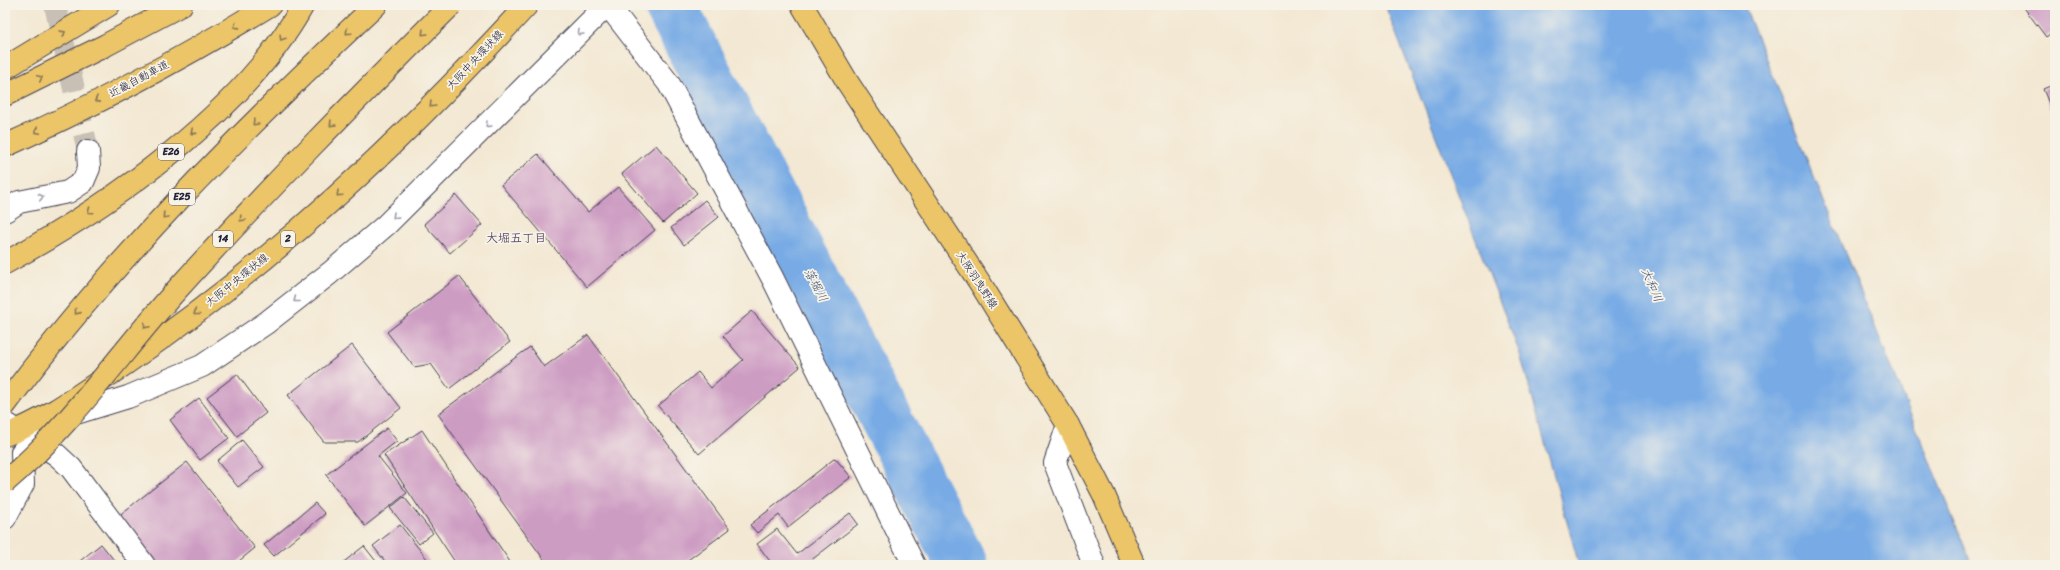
<svg xmlns="http://www.w3.org/2000/svg" width="2060" height="570" viewBox="0 0 2060 570" font-family="Sriracha,'Klee One',sans-serif">
  <rect width="100%" height="100%" fill="#f7f3e8"/>
  <filter id="ink" filterUnits="userSpaceOnUse"><feTurbulence type="fractalNoise" baseFrequency=".025" numOctaves="2"/><feDisplacementMap in="SourceGraphic" scale="8" xChannelSelector="R" yChannelSelector="G"/><feConvolveMatrix kernelMatrix="1 2 1 2 8 2 1 2 1" color-interpolation-filters="sRGB"/></filter>
  <filter id="wash" filterUnits="userSpaceOnUse"><feTurbulence type="fractalNoise" baseFrequency=".012" numOctaves="4" result="noise"/><feDisplacementMap in="SourceGraphic" scale="16" xChannelSelector="R" yChannelSelector="G"/><feGaussianBlur stdDeviation="0.9" result="paint"/><feColorMatrix in="noise" values="0 0 0 0 0 0 0 0 0 0 0 0 0 0 0 0 0 1.4 0 .05"/><feComposite in="paint" operator="in"/></filter>
  <g filter="url(#wash)">
    <rect width="100%" height="100%" fill="#f3e8d3"/>
    <!-- water -->
    <path fill="#78abe5" stroke="#4d6690" d="M 1385,5 L 1744,5 L 1972,565 L 1579,565 L 1520,354 Z"/>
    <g fill="none" stroke-linecap="round" stroke-linejoin="round">
      <!-- river -->
      <path stroke="#78abe5" stroke-width="52" d="M 670,5 L 962,565"/>
    </g>
    <g id="blocks">
      <!-- building -->
      <g fill="#cd9cc3">
        <path d="M 2022,5 L 2055,5 L 2055,30 L 2046,37 Z"/>
        <path d="M 2055,84 L 2055,118 L 2043,89 Z"/>
        <path d="M 656,145 L 697,193 L 663,223 L 622,174 Z"/>
        <path d="M 538,154 L 588,212 L 618,187 L 655,230 L 587,287 L 501,185 Z"/>
        <path d="M 456,195 L 482,225 L 450,253 L 424,224 Z"/>
        <path d="M 705,200 L 719,217 L 684,245 L 671,228 Z"/>
        <path d="M 459,276 L 510,342 L 449,389 L 431,364 L 414,367 L 387,332 Z"/>
        <path d="M 752,311 L 800,367 L 699,454 L 658,406 L 698,372 L 711,388 L 743,360 L 723,336 Z"/>
        <path d="M 588,335 L 730,529 L 681,565 L 548,565 L 438,414 L 530,347 L 544,367 Z"/>
        <path d="M 352,345 L 401,408 L 358,442 L 324,442 L 288,395 Z"/>
        <path d="M 237,374 L 266,413 L 237,436 L 207,397 Z"/>
        <path d="M 199,398 L 229,438 L 200,460 L 170,420 Z"/>
        <path d="M 387,428 L 397,441 L 378,456 L 407,493 L 365,526 L 326,475 Z"/>
        <path d="M 422,430 L 512,565 L 457,565 L 384,455 Z"/>
        <path d="M 242,440 L 264,467 L 238,487 L 217,461 Z"/>
        <path d="M 835,458 L 851,477 L 788,527 L 779,515 L 757,533 L 750,525 Z"/>
        <path d="M 187,462 L 255,548 L 234,565 L 155,565 L 117,517 Z"/>
        <path d="M 404,497 L 433,533 L 419,544 L 390,508 Z"/>
        <path d="M 315,503 L 325,514 L 274,556 L 264,545 Z"/>
        <path d="M 850,513 L 858,524 L 805,565 L 773,565 L 757,544 L 777,529 L 797,554 Z"/>
        <path d="M 400,525 L 432,565 L 388,565 L 373,546 Z"/>
        <path d="M 101,544 L 118,565 L 75,565 Z"/>
        <path d="M 364,546 L 379,565 L 340,565 Z"/>
      </g>
    </g>
  </g>
  <g filter="url(#ink)">
    <use href="#blocks" fill-opacity="0" stroke="#414052" stroke-width="1"/>
    <g fill="none" stroke-linecap="round" stroke-linejoin="round">
      <!-- minor-tunnel -->
      <path stroke="#c9c0b5" stroke-width="22" stroke-dasharray="22 11" stroke-linecap="butt" d="M 55,5 L 88,151"/>
      <defs>
        <g id="minor">
          <path d="M 608,5 L 669,84 L 773,279 L 914,565"/>
          <path d="M 5,211 L 19,202 L 68,192 L 83,182 L 89,168 L 88,151"/>
          <path d="M 63,417 L 128,397 L 202,366 L 266,323 L 330,273 L 386,225 L 607,5"/>
          <path d="M 5,423 L 57,455 L 71,468 L 144,565"/>
          <path d="M 1068,425 L 1055,463 L 1094,565"/>
          <path d="M 5,518 L 23,484 L 22,452"/>
        </g>
        <g id="major">
          <path d="M 802,5 L 848,83 L 980,283 L 1068,425 L 1104,495 L 1134,565"/>
          <path d="M 5,435 C 46,421 89,388 125,364 C 275,262 405,138 527,5"/>
        </g>
        <g id="highway">
          <path d="M 5,68 L 109,5"/>
          <path d="M 5,95 L 106,45 L 181,5"/>
          <path d="M 5,146 C 96,105 185,57 270,5"/>
          <path d="M 5,263 C 110,206 245,111 303,5"/>
          <path d="M 5,405 C 113,259 244,129 376,5"/>
        </g>
      </defs>
      <!-- minor casing -->
      <use href="#minor" stroke="#414052" stroke-width="24"/>
      <!-- major casing -->
      <use href="#major" stroke="#414052" stroke-width="24"/>
      <!-- highway casing -->
      <use href="#highway" stroke="#414052" stroke-width="24"/>
      <!-- minor -->
      <use href="#minor" stroke="#fff" stroke-width="22"/>
      <!-- major -->
      <use href="#major" stroke="#ecc569" stroke-width="22"/>
      <!-- highway -->
      <use href="#highway" stroke="#ecc569" stroke-width="22"/>
      <defs>
        <path id="highway-bridge" d="M 5,482 C 68,429 118,356 173,294 C 263,194 357,99 451,5"/>
      </defs>
      <!-- highway-bridge casing -->
      <use href="#highway-bridge" stroke="#414052" stroke-width="24" stroke-linecap="butt"/>
      <!-- highway-bridge -->
      <use href="#highway-bridge" stroke="#ecc569" stroke-width="22"/>
    </g>
    <!-- one-way arrows -->
    <defs><path id="oneway-chevron" d="M-2-3.5L2.5 0L-2 3.5" fill="none" stroke-width="1.6" stroke-linecap="round" stroke-linejoin="round"/></defs>
    <g stroke="#877452">
      <use href="#oneway-chevron" transform="translate(236 26) rotate(148)"/>
      <use href="#oneway-chevron" transform="translate(348 32) rotate(137)"/>
      <use href="#oneway-chevron" transform="translate(63 33) rotate(-32)"/>
      <use href="#oneway-chevron" transform="translate(424 33) rotate(135)"/>
      <use href="#oneway-chevron" transform="translate(282 38) rotate(123)"/>
      <use href="#oneway-chevron" transform="translate(40 78) rotate(-25)"/>
      <use href="#oneway-chevron" transform="translate(97 100) rotate(152)"/>
      <use href="#oneway-chevron" transform="translate(432 105) rotate(135)"/>
      <use href="#oneway-chevron" transform="translate(255 123) rotate(135)"/>
      <use href="#oneway-chevron" transform="translate(332 124) rotate(134)"/>
      <use href="#oneway-chevron" transform="translate(37 131) rotate(154)"/>
      <use href="#oneway-chevron" transform="translate(193 132) rotate(139)"/>
      <use href="#oneway-chevron" transform="translate(339 194) rotate(137)"/>
      <use href="#oneway-chevron" transform="translate(90 211) rotate(145)"/>
      <use href="#oneway-chevron" transform="translate(165 216) rotate(133)"/>
      <use href="#oneway-chevron" transform="translate(242 219) rotate(133)"/>
      <use href="#oneway-chevron" transform="translate(77 312) rotate(129)"/>
      <use href="#oneway-chevron" transform="translate(196 313) rotate(142)"/>
      <use href="#oneway-chevron" transform="translate(146 326) rotate(131)"/>
    </g>
    <g stroke="#9c9ca7">
      <use href="#oneway-chevron" transform="translate(580 33) rotate(135)"/>
      <use href="#oneway-chevron" transform="translate(488 125) rotate(135)"/>
      <use href="#oneway-chevron" transform="translate(41 197) rotate(-12)"/>
      <use href="#oneway-chevron" transform="translate(395 216) rotate(136)"/>
      <use href="#oneway-chevron" transform="translate(296 300) rotate(142)"/>
    </g>
  </g>
  <g text-anchor="middle" dominant-baseline="central" stroke-width="3.5" stroke-linejoin="round" paint-order="stroke">
    <!-- shield labels -->
    <g fill="#f7f3e8" stroke="#62616f" stroke-width="1">
      <rect x="158" y="144" width="26" height="16" rx="3"/>
      <rect x="169" y="189" width="26" height="16" rx="3"/>
      <rect x="213" y="231" width="20" height="16" rx="3"/>
      <rect x="281" y="231" width="14" height="16" rx="3"/>
    </g>
    <g font-size="10" font-weight="bold" fill="#22223b">
      <text x="171" y="152">E26</text>
      <text x="182" y="197">E25</text>
      <text x="223" y="239">14</text>
      <text x="288" y="239">2</text>
    </g>
    <!-- street labels -->
    <g font-size="11" fill="#22223b" stroke="#f7f3e8">
      <text transform="translate(475 60) rotate(-47)">大阪中央環状線</text>
      <text transform="translate(139 79) rotate(-28)">近畿自動車道</text>
      <text transform="translate(237 280) rotate(-39)">大阪中央環状線</text>
      <text transform="translate(977 280) rotate(57)">大阪羽曳野線</text>
    </g>
    <!-- neighbourhood labels -->
    <g font-size="12" font-weight="bold" fill="#5e4d6b" stroke="#f7f3e8">
      <text x="516" y="238">大堀五丁目</text>
    </g>
    <!-- water labels -->
    <g font-size="12" font-style="italic" fill="#405276" stroke="#f7f3e8">
      <text transform="translate(816 285) rotate(62)">落堀川</text>
      <text transform="translate(1652 285) rotate(67)">大和川</text>
    </g>
  </g>
  <!-- margin -->
  <rect width="2060" height="570" fill="none" stroke="#f7f3e8" stroke-width="20"/>
</svg>
